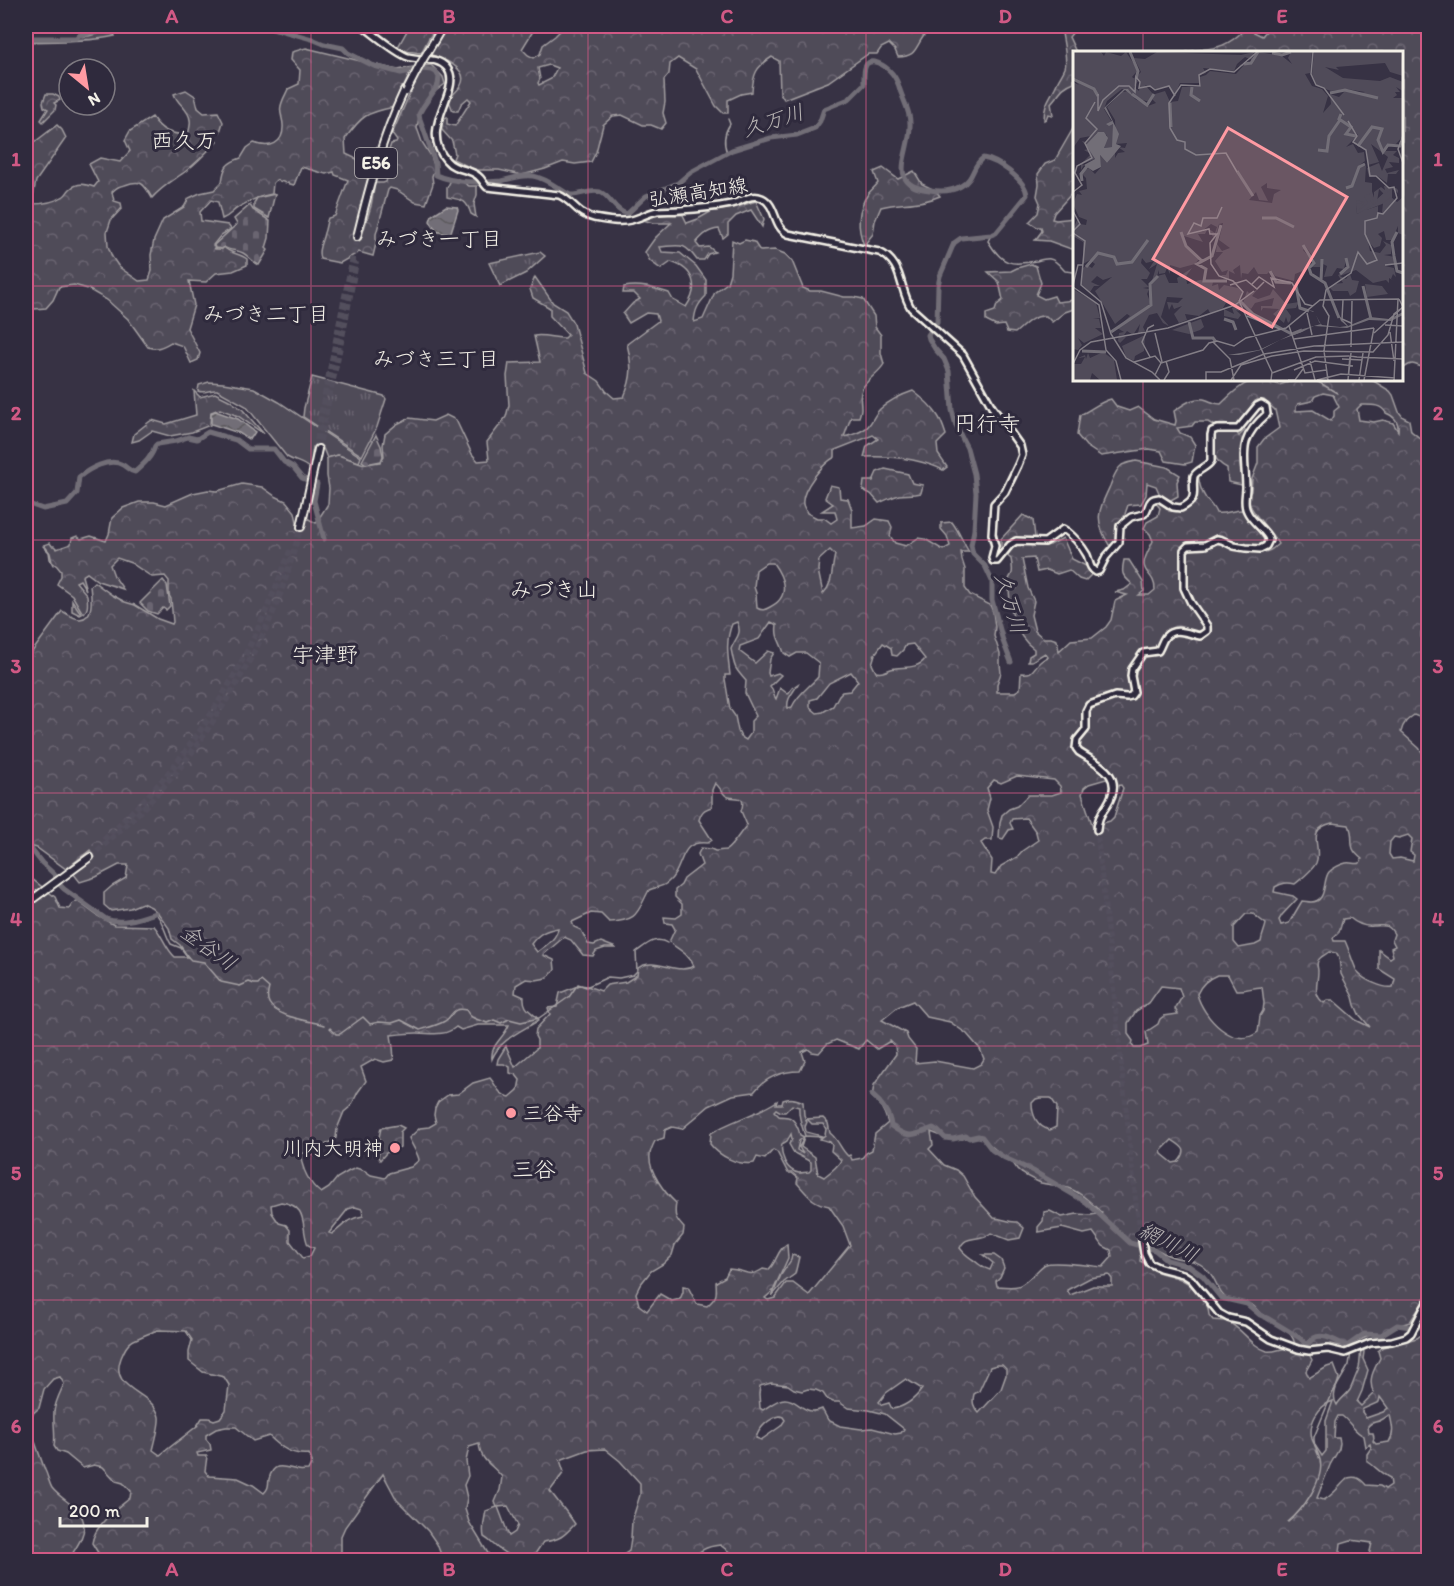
<svg xmlns="http://www.w3.org/2000/svg" width="1454" height="1586" viewBox="0 0 1454 1586" font-family="Itim,'Klee One',sans-serif">
  <defs>
    <pattern id="forest-crowns" width="20" height="18" patternUnits="userSpaceOnUse" patternTransform="scale(1.5)"><rect width="20" height="18" fill="#504b59"/><path d="M2 6a3 3 0 1 1 6 0M12 15a3 3 0 1 1 6 0" fill="none" stroke="#6a6571"/></pattern>
    <pattern id="wetland-marsh" width="20" height="14" patternUnits="userSpaceOnUse" patternTransform="scale(1.5)"><rect width="20" height="14" fill="#504b59"/><path d="M1 5h8M5 5V1M11 12h8M15 12V8" fill="none" stroke="#6a6571"/></pattern>
    <pattern id="cemetery-stones" width="16" height="16" patternUnits="userSpaceOnUse" patternTransform="scale(1.5)"><rect width="16" height="16" fill="#504b59"/><path d="M2 7V4a2 2 0 0 1 4 0v3zM10 15v-3a2 2 0 0 1 4 0v3z" fill="#6a6571"/></pattern>
    <pattern id="park-tufts" width="24" height="20" patternUnits="userSpaceOnUse" patternTransform="scale(1.5)"><rect width="24" height="20" fill="#504b59"/><path d="M3 7l-1-3M5 7V3M7 7l1-3M15 17l-1-3M17 17v-4M19 17l1-3" fill="none" stroke="#6a6571"/></pattern>
    <pattern id="water-waves" width="16" height="10" patternUnits="userSpaceOnUse" patternTransform="scale(1.5)"><rect width="16" height="10" fill="#726e77"/><path d="M0 5q4-4 8 0t8 0" fill="none" stroke="#5b595c"/></pattern>
  </defs>
  <rect width="100%" height="100%" fill="#373244"/>
  <filter id="ink" filterUnits="userSpaceOnUse"><feTurbulence type="fractalNoise" baseFrequency=".0167" numOctaves="2"/><feDisplacementMap in="SourceGraphic" scale="12" xChannelSelector="R" yChannelSelector="G"/><feConvolveMatrix kernelMatrix="1 2 1 2 8 2 1 2 1" color-interpolation-filters="sRGB"/></filter>
  <g filter="url(#ink)">
    <!-- grass -->
    <g fill="#504b59" stroke="#a29ea0" stroke-width="1.5">
      <path d="M 209,382 L 223,383 L 254,388 L 279,402 L 361,457 L 359,462 L 338,455 L 327,458 L 323,448 L 313,447 L 310,469 C 303,462 295,462 287,457 L 246,406 L 217,390 C 210,389 204,394 198,391 L 199,385 Z"/>
      <path d="M 792,1255 L 799,1257 L 795,1274 L 784,1282 L 772,1296 L 781,1275 L 791,1260 Z"/>
    </g>
    <!-- forest -->
    <g fill="url(#forest-crowns)" stroke="#a29ea0" stroke-width="1.5" fill-rule="evenodd">
      <path d="M 423,26 L 438,26 L 429,38 L 421,53 L 407,51 L 398,47 L 408,29 Z"/>
      <path d="M 447,26 L 545,26 L 533,31 L 522,49 L 528,55 L 534,58 L 540,54 L 543,45 L 555,36 L 565,26 L 932,26 C 930,29 926,33 923,37 C 914,50 916,56 898,57 L 895,50 L 889,44 L 881,48 L 877,54 L 868,54 L 828,82 L 784,99 L 780,93 L 779,61 L 772,57 C 756,67 753,74 752,92 L 741,94 L 728,100 L 728,113 L 723,113 L 716,106 L 696,69 L 678,58 L 670,64 L 669,74 L 664,80 L 665,102 L 663,113 L 666,123 L 661,129 L 651,125 L 643,125 L 622,115 L 613,116 L 603,125 L 596,152 L 591,162 L 575,164 L 563,162 L 545,169 L 522,175 L 499,170 L 475,170 L 453,159 L 455,154 L 452,141 L 442,130 L 441,119 L 447,117 L 447,124 L 455,126 L 471,101 L 468,98 L 461,104 L 458,111 L 453,111 L 449,101 C 452,94 458,91 461,85 C 470,68 441,58 429,54 ZM 549,65 L 557,68 L 551,79 L 539,85 L 538,83 L 540,79 L 538,68 Z"/>
      <path d="M 1061,26 L 1078,26 L 1069,37 L 1076,52 L 1074,52 L 1074,82 C 1061,87 1060,93 1051,103 L 1053,115 L 1048,114 L 1046,119 L 1044,120 C 1044,101 1051,98 1058,81 C 1060,77 1063,73 1065,68 C 1068,57 1062,38 1061,26 Z"/>
      <path d="M 1270,26 L 1428,26 L 1428,368 C 1416,368 1414,358 1402,370 L 1402,52 L 1186,52 C 1212,47 1223,51 1244,30 L 1252,31 L 1262,36 Z"/>
      <path d="M 306,48 L 398,70 L 413,67 L 394,107 C 366,113 362,115 345,139 L 346,154 L 363,162 L 372,175 L 354,234 L 355,237 L 361,239 L 371,206 L 375,183 L 383,183 L 386,182 L 391,164 L 386,159 L 391,144 L 396,143 L 397,141 L 392,134 L 422,66 L 431,65 L 443,77 L 445,84 L 433,93 L 422,106 L 419,117 L 417,128 L 422,142 L 431,156 L 435,168 L 432,176 L 433,184 L 426,204 L 415,202 L 397,190 L 390,188 L 388,190 L 376,234 L 376,244 L 373,256 L 359,252 L 340,263 L 320,259 C 317,249 322,243 324,233 C 326,228 326,223 328,218 L 335,216 L 348,180 L 335,175 L 334,172 L 326,174 L 301,167 L 294,185 L 276,180 L 273,183 L 272,194 C 259,196 250,201 239,207 C 232,211 230,216 222,219 L 218,202 L 211,200 L 200,212 L 201,221 L 228,225 L 231,229 L 221,235 L 213,245 L 215,249 L 222,249 L 224,247 C 230,254 239,253 247,259 L 247,265 L 233,271 L 216,273 L 206,282 L 189,281 L 194,305 L 187,328 L 200,353 L 198,360 L 191,363 L 183,346 L 171,342 C 162,347 157,350 148,347 L 128,319 L 107,300 L 88,289 L 74,285 L 59,287 L 53,300 L 46,308 L 34,309 L 26,306 L 26,140 L 36,141 L 57,125 L 62,130 L 66,138 L 36,181 L 33,196 L 30,204 C 41,204 54,203 64,196 C 67,194 67,192 70,189 C 78,182 85,184 94,187 L 98,182 L 89,164 L 100,158 L 120,162 L 130,151 L 125,140 L 130,131 L 152,117 C 162,132 170,134 188,135 C 189,131 191,124 190,120 C 189,109 178,105 174,94 L 186,90 L 195,96 L 198,108 L 204,113 L 218,112 L 223,122 L 220,132 L 207,131 L 217,141 C 207,152 198,162 186,171 C 174,180 162,186 152,198 C 144,184 142,179 125,185 C 119,186 117,187 112,192 L 114,201 L 121,203 L 122,208 L 111,220 L 107,232 L 108,246 L 112,257 L 119,267 L 139,281 L 149,280 L 152,271 L 151,255 L 154,240 L 163,220 L 184,207 L 189,198 L 200,193 L 214,190 L 222,182 C 224,167 226,163 241,158 L 247,148 L 254,143 C 270,149 284,144 283,125 C 283,119 279,112 281,106 C 282,100 286,94 288,89 L 299,84 L 300,70 L 291,60 L 292,52 Z"/>
      <path d="M 46,94 L 53,94 L 59,97 L 60,100 L 54,103 L 56,105 L 55,110 L 43,122 L 41,120 L 48,109 L 44,107 L 43,102 Z"/>
      <path d="M 1074,127 L 1074,195 L 1072,193 L 1054,213 L 1052,219 L 1056,220 L 1074,218 L 1074,248 L 1071,249 L 1049,241 L 1035,240 L 1042,231 L 1041,227 L 1037,227 L 1029,222 L 1038,213 L 1040,203 L 1037,196 L 1039,184 L 1038,174 L 1045,164 L 1055,160 Z"/>
      <path d="M 883,168 L 898,179 L 914,171 L 922,184 L 935,190 L 940,196 C 920,205 902,202 881,207 L 875,221 L 873,234 L 864,245 C 857,229 857,209 868,194 C 871,190 875,187 878,183 L 874,172 Z"/>
      <path d="M 458,179 L 469,186 L 477,186 L 477,195 L 474,204 L 476,217 L 471,214 C 466,199 462,200 447,197 L 447,188 L 451,180 Z"/>
      <path d="M 756,201 L 764,219 L 762,227 L 751,210 L 736,216 L 728,224 L 728,234 L 723,238 L 719,229 C 708,230 703,235 696,243 L 700,248 L 709,247 L 715,252 L 708,254 L 704,260 L 697,260 C 684,242 681,245 660,247 L 662,252 L 680,253 L 696,266 L 706,280 L 706,296 C 698,304 695,310 694,322 L 703,319 L 715,292 L 727,283 L 730,273 L 732,240 L 739,243 L 745,240 L 754,242 L 760,251 L 775,250 L 785,254 L 792,261 L 803,288 L 810,291 L 821,291 L 844,297 L 854,297 L 863,299 L 874,316 L 875,327 L 881,335 L 881,353 L 884,364 C 879,373 867,379 862,389 C 859,396 861,401 861,408 C 861,411 860,414 859,417 L 851,417 L 844,437 C 852,435 864,432 869,425 C 873,420 875,414 880,409 C 889,401 901,395 913,391 C 921,397 933,408 938,416 C 942,422 944,429 946,435 L 937,444 L 938,454 L 947,467 L 943,470 C 919,458 891,456 864,457 L 867,446 L 878,439 L 873,435 L 835,450 L 835,457 C 823,463 801,490 803,504 C 803,507 806,510 807,513 L 817,518 L 824,518 L 831,523 L 837,519 L 835,511 L 822,511 L 833,504 L 825,498 L 830,485 L 839,487 L 840,498 L 848,499 L 852,510 L 852,528 L 866,526 L 876,519 L 889,521 L 892,527 L 890,536 L 895,543 L 906,546 L 918,538 L 925,539 L 943,550 L 950,546 L 947,536 L 941,529 L 941,523 L 952,522 C 960,533 962,541 969,552 L 961,552 L 962,560 L 965,569 L 965,588 L 970,595 L 990,605 L 993,612 L 995,627 L 994,636 L 1000,654 L 1000,664 L 1001,673 L 997,684 L 997,692 L 1015,692 L 1020,689 L 1021,673 C 1035,674 1031,670 1040,662 C 1042,660 1045,658 1048,657 L 1045,653 L 1032,661 L 1028,661 L 1029,656 L 1034,653 L 1034,649 C 1013,634 1009,607 1009,582 C 1009,575 1010,580 1012,573 C 1013,569 1012,564 1011,559 L 1001,550 L 1001,539 L 1023,515 L 1033,520 L 1036,546 L 1050,545 L 1063,538 L 1072,559 L 1084,565 L 1094,572 L 1085,581 L 1079,579 L 1069,570 L 1057,574 L 1047,570 L 1037,572 L 1034,558 L 1022,559 L 1028,588 L 1034,601 L 1031,615 L 1035,631 L 1043,638 L 1051,638 L 1057,640 L 1059,651 L 1071,640 L 1092,638 L 1106,627 L 1111,620 L 1115,601 L 1127,595 L 1115,592 L 1124,590 L 1132,584 C 1122,575 1121,574 1124,560 L 1129,560 L 1143,582 L 1144,591 L 1139,595 L 1149,595 L 1155,590 C 1155,575 1144,574 1144,564 C 1144,557 1150,548 1153,541 L 1150,534 L 1144,528 L 1147,522 L 1158,516 L 1160,508 L 1155,502 C 1162,501 1165,506 1169,511 C 1205,515 1186,489 1198,474 C 1199,482 1200,489 1204,495 C 1207,502 1213,505 1216,513 C 1225,515 1234,509 1243,510 C 1247,521 1258,529 1264,540 L 1260,548 L 1253,551 C 1264,554 1270,552 1278,544 C 1269,527 1254,518 1247,498 L 1251,491 L 1252,479 L 1258,463 L 1258,447 L 1264,439 L 1279,428 L 1275,410 L 1264,400 L 1256,400 L 1236,426 L 1236,432 L 1239,436 L 1245,430 L 1250,431 C 1243,443 1239,451 1240,465 C 1240,472 1243,478 1242,485 L 1228,482 L 1227,468 C 1207,459 1217,441 1213,425 L 1208,422 L 1195,422 L 1192,426 L 1177,428 L 1180,433 L 1190,437 L 1195,445 L 1192,462 L 1185,464 L 1166,461 L 1161,451 L 1149,449 L 1101,456 L 1086,446 L 1077,435 L 1080,415 C 1091,410 1099,402 1111,399 L 1117,407 L 1129,411 L 1138,407 L 1154,419 L 1175,425 L 1176,421 L 1174,411 C 1183,405 1195,395 1207,400 C 1212,402 1215,404 1221,404 C 1237,388 1255,370 1279,385 L 1296,380 L 1372,380 L 1390,391 L 1393,395 L 1399,412 L 1403,417 L 1409,420 L 1411,431 L 1425,442 L 1428,443 L 1428,624 L 1421,632 L 1421,637 L 1428,636 L 1428,724 L 1424,719 L 1414,715 C 1407,720 1403,723 1401,732 L 1419,748 L 1428,760 L 1428,1299 L 1421,1305 L 1410,1322 L 1390,1328 L 1381,1334 L 1371,1335 L 1351,1344 L 1340,1346 L 1331,1344 L 1321,1349 L 1312,1351 L 1309,1354 L 1312,1360 L 1306,1371 L 1309,1378 L 1327,1367 L 1334,1365 L 1339,1378 C 1337,1387 1331,1397 1337,1405 C 1340,1399 1346,1396 1350,1390 C 1353,1384 1355,1377 1358,1371 C 1361,1363 1359,1355 1362,1347 L 1364,1352 L 1363,1359 L 1368,1370 L 1362,1391 L 1357,1402 L 1361,1406 L 1374,1393 C 1367,1381 1374,1369 1380,1358 L 1378,1351 L 1383,1347 L 1417,1338 L 1428,1330 L 1428,1560 L 1368,1560 L 1372,1543 L 1351,1540 L 1341,1543 L 1339,1560 L 736,1560 L 735,1556 L 720,1545 C 709,1546 698,1550 693,1560 L 616,1560 L 629,1551 L 631,1538 L 632,1521 L 640,1495 L 640,1483 L 620,1461 L 605,1449 L 587,1450 L 560,1460 L 564,1472 L 550,1491 C 558,1502 567,1512 575,1524 C 564,1536 560,1540 543,1542 L 531,1560 L 509,1560 L 510,1558 C 506,1553 504,1552 499,1549 C 494,1546 491,1541 484,1537 C 482,1527 484,1521 486,1511 L 497,1507 L 495,1502 L 500,1490 L 502,1477 C 492,1464 481,1462 479,1444 L 469,1447 L 466,1461 L 468,1476 L 464,1485 L 467,1498 L 465,1509 L 469,1522 L 492,1560 L 443,1560 L 437,1544 L 428,1531 L 397,1500 L 383,1474 L 345,1527 L 341,1536 L 341,1560 L 171,1560 L 161,1558 L 139,1560 L 109,1560 L 100,1556 L 92,1543 C 95,1524 116,1510 130,1498 L 131,1491 L 123,1483 L 116,1481 L 103,1467 L 94,1465 L 83,1468 L 66,1454 L 57,1451 L 54,1446 C 56,1435 53,1423 54,1412 C 55,1402 60,1393 64,1384 L 60,1377 L 53,1379 L 44,1389 L 39,1408 L 31,1415 L 26,1410 L 26,877 L 28,876 L 55,897 L 60,908 L 69,909 L 73,903 L 77,901 L 98,916 L 114,925 L 154,926 C 163,936 165,948 175,957 L 188,957 L 180,945 L 172,939 L 169,928 L 158,913 L 151,907 L 142,903 L 130,908 L 111,911 L 104,905 L 104,893 L 112,886 L 126,878 L 128,865 L 119,865 L 96,877 L 80,882 L 73,873 L 95,857 L 90,850 L 66,869 L 37,848 L 26,845 L 26,660 L 62,611 C 67,614 74,619 80,619 C 95,618 91,595 90,586 L 94,582 L 112,595 L 125,602 L 135,605 L 158,619 L 172,624 L 173,622 L 171,599 L 169,595 L 169,581 L 165,576 L 152,577 L 131,563 L 117,558 L 110,565 L 114,576 L 123,589 L 98,581 L 87,573 L 82,576 L 86,590 L 80,580 L 76,582 L 87,595 C 88,604 89,612 80,615 L 72,611 L 72,600 L 80,612 L 82,612 L 72,595 L 57,584 L 61,576 L 61,571 L 57,566 L 52,562 L 50,553 L 44,545 L 50,543 L 52,546 L 54,546 L 57,549 L 71,544 L 72,538 L 77,536 L 81,539 L 91,536 L 106,541 L 109,534 L 112,518 L 123,508 L 139,502 L 154,502 L 166,505 L 193,493 L 208,490 L 217,491 L 242,484 L 262,487 L 275,496 L 286,501 L 295,512 L 298,527 L 302,528 L 307,518 L 316,523 L 328,504 L 329,488 L 327,476 L 327,458 L 338,455 L 364,464 L 380,462 L 384,456 L 383,445 L 385,434 L 397,424 L 409,418 L 433,421 L 446,415 L 456,420 L 472,454 L 478,461 L 489,460 L 487,442 L 506,417 L 509,405 L 507,376 L 509,363 L 540,362 L 534,336 C 543,334 554,338 565,338 L 568,335 L 550,316 L 550,308 L 533,298 L 530,289 L 535,277 L 553,303 L 566,311 L 574,324 L 587,373 L 599,381 L 606,391 L 614,398 L 624,397 C 633,376 632,365 627,344 L 658,321 L 656,314 L 646,313 L 629,323 L 623,314 L 633,303 L 640,299 L 634,293 L 623,293 L 624,287 C 640,284 654,288 669,293 L 673,300 L 686,307 C 700,287 694,269 671,262 L 661,269 L 650,261 L 645,252 L 655,238 L 671,223 L 653,223 L 640,219 C 655,215 668,213 683,215 L 687,223 L 698,219 L 712,211 L 734,208 ZM 1323,393 L 1333,395 L 1339,407 L 1334,411 L 1334,416 L 1331,421 L 1313,410 L 1296,411 L 1296,407 L 1298,404 L 1312,401 L 1315,396 ZM 1361,405 C 1371,405 1381,404 1386,413 C 1394,416 1399,422 1398,431 L 1393,423 L 1383,420 L 1374,422 L 1359,420 L 1357,409 ZM 830,550 L 835,555 C 831,570 834,582 823,594 L 818,570 L 819,560 ZM 766,563 L 773,563 C 784,578 791,597 770,607 C 765,610 762,611 757,608 L 756,593 L 754,587 L 756,570 ZM 737,622 C 743,634 735,638 731,649 C 735,668 733,666 746,681 L 745,693 L 756,716 L 751,721 L 751,733 L 746,740 L 741,737 L 738,731 L 735,716 L 730,709 L 725,679 L 725,675 L 730,675 C 728,657 725,641 732,624 ZM 771,622 L 777,625 C 775,638 781,642 784,653 L 790,657 L 797,653 L 806,653 L 819,663 L 818,677 C 809,687 797,695 792,707 L 788,708 C 786,698 794,692 798,684 L 792,688 L 788,694 L 780,688 L 776,699 C 773,695 774,690 770,686 L 781,675 L 778,673 L 769,676 L 768,673 L 770,659 L 774,653 L 768,651 L 755,663 L 739,651 L 740,646 L 759,639 ZM 883,643 L 891,648 L 892,655 L 897,656 L 903,650 L 906,645 L 913,644 L 925,659 C 917,670 903,666 891,669 C 885,671 883,674 876,672 L 872,664 L 875,654 ZM 851,672 L 858,681 L 850,691 L 842,692 L 839,695 L 833,706 L 823,712 L 817,713 L 810,707 L 810,700 L 817,698 L 829,683 ZM 1017,776 L 1054,780 L 1060,786 L 1061,792 L 1052,795 L 1028,795 L 1017,806 L 1009,809 L 1002,815 L 1000,822 L 999,838 L 1003,839 L 1009,830 L 1013,829 L 1010,823 L 1012,819 L 1026,818 L 1036,832 L 1038,840 L 1022,851 L 1017,857 L 1001,866 L 995,875 L 991,874 L 992,860 L 981,843 L 985,840 L 992,840 L 993,827 L 987,810 L 990,798 L 987,788 L 994,780 L 1001,783 ZM 1106,779 L 1115,786 L 1121,785 L 1123,788 L 1114,817 L 1110,821 L 1103,823 L 1098,830 L 1093,827 L 1082,794 L 1084,788 L 1089,784 ZM 715,783 C 720,787 721,791 725,795 C 732,802 748,791 741,811 L 747,825 C 741,831 732,847 726,850 C 725,850 716,851 715,851 L 711,849 L 701,848 L 698,854 L 702,865 L 684,879 L 681,885 L 675,890 L 675,897 L 682,904 L 682,914 L 676,918 L 664,917 L 665,923 L 672,924 L 675,929 L 669,942 C 679,950 689,954 694,966 C 677,976 655,956 638,968 L 637,975 L 626,982 L 607,985 L 601,991 L 587,986 L 580,985 L 560,993 L 557,1007 L 548,1008 L 550,1014 L 536,1029 L 535,1036 L 537,1040 L 537,1048 L 515,1067 L 506,1046 L 498,1059 L 497,1064 L 504,1064 L 510,1067 L 510,1073 L 516,1075 L 520,1080 L 518,1090 L 510,1097 C 498,1095 497,1086 490,1078 L 473,1083 L 458,1094 L 448,1095 L 438,1102 L 435,1108 L 434,1115 L 436,1123 L 429,1127 L 420,1128 L 409,1138 C 412,1146 418,1153 419,1160 L 411,1167 L 389,1173 L 385,1178 L 371,1175 L 365,1171 L 356,1168 L 349,1171 L 337,1178 L 329,1188 L 321,1193 C 310,1185 301,1168 301,1154 L 307,1152 L 317,1157 L 322,1147 L 336,1138 L 337,1129 L 344,1112 L 351,1106 L 358,1092 L 366,1081 L 361,1067 L 375,1059 L 384,1062 L 393,1060 C 395,1051 392,1044 391,1035 C 400,1034 409,1033 417,1033 C 431,1033 444,1037 456,1027 L 461,1030 L 478,1025 L 509,1025 C 504,1038 490,1045 492,1059 C 500,1039 522,1031 539,1020 C 532,1011 523,1010 524,997 L 515,993 L 516,985 L 526,979 L 536,980 L 547,978 L 555,970 L 554,960 L 543,955 L 564,937 L 571,940 L 583,955 L 593,956 L 596,951 L 605,948 L 616,948 L 601,942 L 594,945 L 588,944 L 581,930 L 574,927 L 572,922 L 591,913 L 601,914 L 609,922 C 639,921 637,912 649,890 C 656,887 662,887 667,883 C 686,868 677,839 708,843 L 712,840 L 699,820 C 701,812 704,809 712,807 L 712,790 ZM 1332,823 L 1349,825 C 1356,841 1345,846 1362,859 L 1360,863 C 1355,865 1352,862 1346,863 C 1341,864 1333,868 1329,872 C 1322,880 1328,902 1311,902 C 1308,902 1305,901 1302,901 L 1289,923 L 1281,925 L 1279,920 L 1282,915 L 1297,899 L 1293,896 L 1274,892 L 1275,887 C 1282,883 1287,882 1295,884 C 1302,878 1312,871 1316,863 C 1323,847 1304,830 1332,823 ZM 1408,835 L 1412,839 L 1410,852 L 1414,855 L 1413,861 L 1400,858 L 1392,859 L 1389,854 L 1390,842 L 1394,837 L 1399,838 ZM 1246,914 L 1253,914 L 1266,924 C 1265,930 1262,935 1261,942 L 1255,945 L 1239,948 L 1234,942 L 1234,927 ZM 1350,918 C 1357,924 1364,927 1373,926 C 1384,926 1388,923 1394,934 L 1392,940 L 1395,946 L 1391,948 L 1393,956 L 1390,958 L 1379,950 L 1379,969 L 1395,979 L 1393,987 C 1384,989 1364,980 1358,973 C 1354,967 1349,949 1345,941 L 1334,941 L 1333,938 L 1339,932 L 1343,919 ZM 558,928 C 557,939 545,946 537,952 L 531,944 C 539,933 546,930 558,928 ZM 1329,952 L 1336,953 L 1339,958 L 1341,974 L 1353,997 L 1355,1005 L 1359,1014 L 1370,1027 L 1356,1020 L 1333,1000 L 1328,1000 L 1324,1003 C 1312,994 1318,984 1318,971 C 1318,967 1316,965 1318,961 C 1319,957 1325,955 1329,952 ZM 1217,975 L 1228,975 L 1236,990 C 1246,991 1252,987 1262,987 L 1264,1003 L 1263,1011 L 1260,1016 L 1258,1032 C 1234,1051 1203,1017 1197,994 C 1201,984 1207,979 1217,975 ZM 1161,986 L 1179,988 L 1182,997 L 1175,1009 L 1178,1014 L 1164,1016 L 1160,1019 L 1158,1024 L 1146,1032 L 1148,1045 L 1140,1048 L 1134,1048 L 1132,1045 L 1133,1041 L 1128,1034 L 1128,1023 L 1136,1011 L 1149,1003 ZM 913,1001 L 927,1017 L 950,1022 L 967,1034 L 980,1049 L 984,1059 L 981,1064 L 973,1068 L 935,1061 L 915,1063 L 916,1049 L 908,1039 L 906,1033 L 882,1020 L 898,1007 ZM 836,1040 L 859,1049 L 866,1040 L 877,1049 L 890,1041 L 895,1046 L 896,1054 L 874,1085 L 872,1097 C 881,1103 885,1113 888,1123 L 875,1134 L 872,1150 L 866,1153 L 862,1158 L 852,1160 L 850,1155 L 848,1156 C 840,1149 839,1140 830,1133 L 828,1123 L 823,1118 L 807,1119 L 812,1124 L 823,1124 L 826,1129 L 825,1135 L 820,1139 L 830,1142 L 832,1145 L 831,1151 L 841,1160 C 839,1165 828,1174 824,1177 L 818,1174 L 815,1157 L 801,1147 L 804,1138 L 799,1147 L 803,1154 L 797,1150 L 799,1141 L 804,1137 L 800,1135 C 799,1129 794,1118 788,1117 C 785,1116 782,1117 779,1116 L 774,1111 L 776,1109 L 781,1112 L 785,1112 L 792,1105 L 799,1107 C 798,1117 802,1126 805,1136 L 822,1137 L 822,1136 L 806,1132 L 805,1127 L 807,1122 L 804,1115 L 803,1102 C 796,1098 790,1097 783,1100 L 782,1104 L 776,1104 L 777,1101 C 756,1115 732,1120 711,1133 L 710,1144 C 719,1156 738,1166 754,1163 L 757,1157 L 765,1159 L 773,1150 L 777,1152 L 788,1173 L 792,1173 L 798,1178 L 797,1183 C 808,1195 812,1203 829,1206 L 843,1226 L 850,1245 L 809,1295 L 793,1283 L 786,1283 L 775,1298 L 768,1300 L 765,1298 L 773,1291 L 788,1258 L 787,1244 C 777,1249 777,1263 768,1270 L 763,1269 C 748,1279 744,1269 729,1269 L 725,1277 L 716,1282 C 717,1295 717,1297 707,1306 L 697,1304 L 688,1287 L 683,1286 L 683,1292 L 680,1299 L 672,1301 L 660,1294 L 647,1311 L 639,1305 L 636,1293 L 640,1285 L 651,1271 L 663,1264 L 672,1255 L 675,1245 L 683,1235 L 684,1228 C 675,1218 674,1216 676,1203 C 665,1193 648,1171 650,1155 C 650,1151 653,1145 655,1141 L 664,1138 L 665,1130 L 672,1127 L 682,1129 L 709,1106 L 733,1095 L 754,1092 C 766,1077 781,1071 800,1071 L 805,1061 L 802,1052 L 808,1049 L 812,1052 L 819,1053 L 827,1044 ZM 1040,1098 L 1051,1098 L 1057,1107 L 1056,1127 L 1050,1130 C 1037,1127 1032,1115 1032,1103 L 1036,1099 ZM 931,1132 L 944,1137 L 962,1139 L 980,1135 C 990,1146 999,1153 1011,1162 C 1015,1164 1015,1166 1017,1169 C 1022,1175 1034,1180 1041,1183 C 1049,1185 1056,1185 1064,1187 C 1079,1190 1091,1203 1102,1213 L 1091,1215 L 1077,1214 L 1062,1217 L 1050,1211 L 1044,1212 L 1043,1221 L 1038,1227 L 1038,1232 L 1062,1228 L 1084,1234 L 1093,1232 L 1103,1246 L 1111,1250 L 1112,1257 L 1103,1267 C 1095,1266 1052,1261 1046,1264 C 1042,1265 1038,1271 1035,1273 C 1020,1288 1018,1288 997,1286 L 996,1281 L 1000,1277 L 1004,1268 L 1001,1260 L 994,1255 L 983,1255 L 993,1263 L 990,1270 C 981,1268 980,1264 972,1259 C 967,1255 964,1254 960,1248 C 965,1237 972,1240 982,1237 C 985,1237 988,1235 991,1233 L 1009,1240 L 1020,1238 L 1024,1228 L 1017,1222 C 1009,1223 1002,1218 994,1218 L 975,1197 L 963,1176 L 956,1170 L 944,1165 L 929,1149 L 933,1145 ZM 791,1134 L 792,1139 L 789,1144 L 794,1153 L 811,1162 L 811,1170 L 809,1172 C 806,1172 802,1173 799,1173 C 786,1171 780,1155 782,1144 L 787,1141 ZM 1172,1140 C 1183,1147 1189,1150 1178,1162 L 1173,1163 L 1162,1154 L 1161,1151 ZM 281,1202 C 310,1206 300,1226 308,1245 L 314,1248 L 310,1256 L 303,1258 L 290,1241 L 290,1230 L 286,1225 L 279,1223 L 272,1213 L 271,1205 ZM 355,1207 L 362,1209 L 363,1216 C 346,1219 345,1225 332,1234 L 329,1233 L 348,1209 ZM 1137,1243 C 1150,1243 1159,1252 1170,1256 C 1185,1262 1196,1257 1208,1271 C 1217,1279 1218,1295 1229,1300 C 1236,1304 1245,1302 1252,1305 C 1256,1307 1258,1312 1262,1315 C 1275,1325 1296,1329 1295,1349 C 1284,1345 1276,1353 1267,1351 C 1251,1346 1243,1329 1228,1322 C 1224,1320 1218,1321 1213,1320 L 1209,1315 C 1209,1299 1189,1281 1175,1277 C 1167,1274 1158,1274 1152,1269 C 1147,1266 1146,1263 1140,1261 L 1141,1254 ZM 1109,1275 L 1112,1279 L 1112,1286 L 1093,1286 L 1070,1295 L 1067,1290 L 1090,1278 ZM 157,1330 L 186,1331 L 192,1340 L 189,1352 L 189,1361 L 203,1372 L 224,1377 L 229,1385 L 226,1410 L 220,1418 L 214,1420 L 209,1418 L 202,1418 L 197,1426 L 160,1455 L 153,1450 C 155,1442 160,1424 159,1417 C 154,1391 108,1391 121,1358 C 123,1353 126,1345 131,1342 C 134,1339 151,1333 157,1330 ZM 997,1365 L 1002,1365 L 1006,1369 L 1006,1375 L 1001,1389 L 979,1413 C 973,1407 972,1402 974,1394 L 979,1391 L 990,1367 ZM 906,1379 L 922,1389 C 915,1399 905,1407 892,1409 L 889,1403 L 882,1405 L 879,1402 L 886,1393 ZM 771,1383 L 788,1385 L 794,1389 L 802,1391 L 808,1389 L 816,1390 L 823,1393 L 827,1399 L 833,1402 L 839,1402 L 848,1408 L 869,1410 L 885,1414 L 904,1429 L 901,1433 L 895,1434 L 872,1428 L 861,1429 L 840,1426 L 828,1420 L 822,1409 C 804,1417 799,1399 785,1399 C 777,1399 769,1406 763,1410 L 760,1408 L 759,1394 L 760,1386 ZM 1380,1397 L 1388,1408 L 1383,1412 L 1366,1418 L 1362,1412 L 1363,1409 L 1379,1402 ZM 1333,1401 L 1326,1421 L 1326,1451 L 1322,1456 C 1319,1451 1314,1445 1312,1439 C 1308,1423 1318,1406 1333,1401 ZM 1390,1415 C 1392,1425 1395,1433 1389,1442 L 1376,1444 L 1373,1441 L 1374,1438 L 1373,1433 L 1369,1433 L 1368,1426 C 1372,1421 1376,1423 1381,1420 C 1384,1419 1386,1416 1390,1415 ZM 780,1416 L 783,1417 L 785,1420 L 781,1426 L 761,1440 L 756,1438 C 759,1427 770,1418 780,1416 ZM 1338,1416 L 1342,1416 C 1350,1422 1355,1433 1364,1436 L 1366,1447 L 1370,1444 L 1371,1448 L 1367,1454 L 1367,1461 C 1376,1467 1380,1473 1390,1478 L 1391,1485 L 1385,1489 L 1380,1486 L 1366,1485 C 1360,1478 1356,1476 1348,1478 C 1340,1485 1333,1495 1324,1500 L 1317,1498 L 1330,1465 L 1339,1449 L 1340,1443 L 1339,1438 L 1334,1438 L 1335,1422 ZM 226,1427 L 236,1427 L 253,1441 L 269,1436 C 280,1447 292,1456 309,1454 L 312,1462 L 308,1470 C 304,1470 301,1471 298,1470 C 285,1468 274,1460 269,1479 C 268,1486 269,1488 264,1493 L 253,1485 L 238,1478 L 209,1476 L 205,1471 L 207,1456 L 198,1456 L 197,1453 L 211,1450 L 210,1444 L 206,1439 L 206,1435 L 216,1429 ZM 508,1506 L 518,1525 L 515,1532 L 509,1536 L 498,1507 Z"/>
      <path d="M 1031,264 L 1036,266 L 1041,283 L 1036,295 L 1044,299 L 1054,296 L 1057,302 L 1074,300 L 1074,309 L 1065,312 L 1052,322 L 1046,316 C 1032,315 1025,325 1015,333 L 1007,332 L 1004,325 L 996,326 L 986,321 L 986,314 L 995,311 L 997,305 L 1003,300 L 999,282 L 988,272 L 1011,271 L 1017,268 Z"/>
      <path d="M 194,391 L 200,397 L 215,393 L 229,400 L 243,410 L 264,434 L 238,416 L 220,409 L 211,412 L 210,425 L 192,432 L 170,436 L 152,431 L 139,440 L 132,442 L 134,434 L 149,422 L 152,420 L 166,424 L 196,415 Z"/>
      <path d="M 1136,461 L 1167,467 L 1180,475 L 1177,482 L 1178,496 L 1169,501 L 1160,495 L 1156,486 L 1147,483 L 1146,495 L 1141,504 L 1128,505 L 1124,517 L 1117,527 L 1118,537 L 1116,544 L 1109,545 C 1094,519 1098,512 1110,486 C 1113,479 1115,470 1122,465 C 1126,463 1132,462 1136,461 Z"/>
      <path d="M 885,469 L 908,474 L 912,483 L 923,485 L 921,493 C 913,495 907,494 899,495 C 892,497 886,500 879,503 L 871,494 L 863,490 L 864,481 L 873,481 L 877,472 Z"/>
      <path d="M 398,1125 L 404,1128 L 400,1132 L 400,1147 L 386,1153 L 380,1160 L 378,1157 L 380,1144 L 379,1137 L 381,1128 Z"/>
      <path d="M 26,1412 C 31,1432 38,1451 45,1470 C 48,1476 49,1483 52,1488 C 62,1501 84,1508 84,1526 C 84,1539 74,1549 69,1560 L 26,1560 Z"/>
    </g>
    <!-- wetland -->
    <path fill="url(#wetland-marsh)" stroke="#a29ea0" stroke-width="1.5" d="M 103,32 L 113,32 L 115,36 C 86,42 56,41 26,42 L 26,40 L 77,39 L 80,36 L 89,36 Z"/>
    <!-- cemetery -->
    <g fill="url(#cemetery-stones)" stroke="#a29ea0" stroke-width="1.5">
      <path d="M 250,205 L 253,210 L 270,221 L 269,238 L 266,248 L 268,250 L 259,265 C 251,261 249,256 243,253 C 237,250 230,251 224,247 L 222,249 L 215,248 L 214,245 L 237,224 L 234,219 Z"/>
      <path d="M 376,435 L 381,446 L 383,456 L 381,461 L 366,464 L 362,461 Z"/>
      <path d="M 163,580 L 167,585 L 170,606 L 166,610 L 163,608 L 157,614 L 148,611 L 140,603 Z"/>
    </g>
    <!-- park -->
    <g fill="url(#park-tufts)" stroke="#a29ea0" stroke-width="1.5">
      <path d="M 275,194 L 269,218 L 254,209 L 254,203 L 257,198 Z"/>
      <path d="M 540,252 L 545,256 L 526,273 L 500,286 L 489,263 Z"/>
      <path d="M 312,377 L 384,396 L 386,399 L 377,427 L 362,456 L 303,417 L 304,408 Z"/>
    </g>
    <!-- water -->
    <g fill="url(#water-waves)" stroke="#a6a2a4" stroke-width="1.5">
      <path d="M 446,206 L 457,207 L 458,210 L 450,235 L 436,231 L 430,221 L 432,215 Z"/>
      <path d="M 215,411 L 238,419 L 255,432 L 251,438 L 248,439 L 239,433 L 211,424 L 211,413 Z"/>
    </g>
    <g fill="none" stroke-linecap="round" stroke-linejoin="round">
      <!-- stream -->
      <g stroke="#a6a2a4" stroke-width="1.5">
        <path d="M 727,153 C 723,143 724,133 730,124 L 728,119"/>
        <path d="M 991,235 L 988,241 C 1003,266 1011,265 1036,261 C 1040,260 1047,258 1050,259 C 1056,260 1061,267 1065,271 L 1074,272"/>
        <path d="M 1315,380 L 1337,393"/>
        <path d="M 43,546 L 49,552 L 50,559 L 53,565"/>
        <path d="M 155,913 C 163,919 165,935 171,944 L 181,948 L 187,956 L 191,960 L 204,962 L 221,982 L 240,986 L 249,982 L 254,984 L 258,984 L 261,981 L 269,988 C 268,992 266,998 269,1003 C 276,1017 310,1021 324,1025"/>
        <path d="M 330,1028 L 336,1034 L 340,1034 L 363,1017 L 370,1024 L 379,1022 L 392,1023 L 401,1020 L 420,1030 C 427,1028 438,1025 445,1021 C 454,1015 451,1007 466,1010 C 472,1021 477,1018 487,1023 L 494,1020 L 501,1023 L 509,1019 L 521,1022 L 539,1018 L 569,997 L 578,984 L 586,987 L 608,977 L 619,978 L 633,975 L 637,971 L 636,952 C 645,946 655,935 667,943"/>
        <path d="M 1288,1522 C 1302,1511 1325,1479 1320,1460 C 1318,1452 1313,1445 1314,1437 L 1332,1394 L 1349,1365 L 1351,1352"/>
      </g>
      <!-- river -->
      <g stroke="#726e77" stroke-width="5">
        <path d="M 265,26 L 312,39 L 324,44 L 343,48 L 348,53 L 374,66 L 401,73 L 421,69 L 432,70 L 436,72 L 439,77 L 438,85 L 423,107 L 419,114 L 420,119 L 435,162 L 436,175 C 453,183 483,183 501,181 C 511,179 522,174 533,176 C 546,178 559,189 570,195 C 580,196 590,189 600,192 C 611,196 614,211 627,214 L 646,196 L 678,183 L 691,172 L 732,150 L 771,138 L 797,135 L 815,128 L 820,121 L 824,109 L 849,99 L 864,84 C 864,74 862,57 878,63 C 890,68 897,78 900,90 C 904,102 911,113 910,126 C 910,154 885,186 930,190 C 941,192 951,192 961,186 C 975,178 972,165 983,158 C 997,160 1026,180 1027,195 L 996,233 L 991,235 L 961,238 L 954,243 L 940,276 L 938,286 L 937,322 L 928,335 L 929,339 L 935,349 L 944,359 L 949,371 L 952,410 L 956,426 L 967,448 L 974,474 L 976,493 L 974,530 L 971,545 L 973,554 L 985,566 L 992,581 L 992,600 L 1003,641 L 1011,662"/>
        <path d="M 26,38 L 76,38 L 79,35 L 103,30 L 141,30 L 145,27 L 162,26"/>
        <path d="M 26,503 L 43,509 L 67,504 L 77,493 L 79,477 C 89,469 109,457 123,465 C 128,468 129,471 135,472 C 144,464 152,457 155,446 L 157,444 L 176,441 L 188,437 L 197,439 L 208,432 L 236,440 L 248,449 L 274,449 L 284,462 L 293,467 L 302,478 L 317,484 L 314,501 L 324,539"/>
        <path d="M 26,844 L 31,849 L 42,863 L 54,874 L 60,885 L 64,889 L 106,919 C 121,925 140,918 155,913"/>
        <path d="M 872,1095 C 881,1102 890,1114 891,1126 C 910,1140 913,1135 933,1128 L 938,1131 L 945,1138 L 953,1139 L 966,1136 L 969,1138 L 978,1136 L 982,1137 L 992,1150 L 1005,1158 L 1033,1171 L 1086,1202 L 1130,1243 L 1155,1250 L 1167,1260 L 1189,1266 L 1203,1276 L 1221,1298 L 1247,1304 L 1260,1315 L 1267,1318 L 1300,1338 L 1307,1345 C 1309,1343 1311,1340 1314,1338 C 1324,1332 1338,1343 1347,1346 L 1364,1334 L 1381,1335 L 1397,1325 L 1417,1328 C 1427,1322 1424,1316 1428,1308"/>
      </g>
      <!-- major-tunnel -->
      <path stroke="#534f5d" stroke-width="5" stroke-dasharray="5 2.5" stroke-linecap="butt" d="M 1097,830 L 1136,1204 L 1142,1241"/>
      <!-- highway-tunnel -->
      <g stroke="#534f5d" stroke-width="6" stroke-dasharray="6 3" stroke-linecap="butt">
        <path d="M 320,441 L 345,323 L 356,262"/>
        <path d="M 316,449 L 321,414 L 357,237"/>
        <path d="M 104,840 C 124,819 146,799 165,777 C 222,709 261,631 291,548"/>
        <path d="M 90,857 C 119,832 147,806 172,777 C 188,759 202,738 215,718 C 238,682 260,645 276,605 C 286,580 293,553 301,527"/>
      </g>
      <defs>
        <g id="major">
          <path d="M 363,26 C 374,34 396,53 408,57 C 421,61 437,56 447,68 C 464,90 417,127 446,160 C 455,171 469,168 478,176 C 482,179 483,183 487,187 L 559,195 C 573,201 578,215 594,218 C 605,220 619,223 631,220 C 640,218 648,213 657,211 C 665,210 672,211 680,210 C 696,209 716,207 731,204 C 742,202 750,193 762,198 C 777,205 773,227 788,234 L 879,252 C 903,262 899,289 911,308 L 963,355 L 992,407 L 1020,446 L 1022,455 L 1018,465 L 1005,492 L 994,504 L 992,534 L 995,546 L 992,558 L 993,561 L 997,561 L 1010,545 L 1016,541 L 1045,542 L 1063,529 C 1072,534 1082,546 1087,555 C 1090,562 1089,568 1096,572 L 1099,571 L 1106,557 L 1119,542 L 1120,526 L 1131,517 L 1144,514 C 1151,507 1146,499 1159,498 L 1173,507 L 1181,508 C 1200,499 1191,492 1194,476 C 1198,469 1207,468 1211,461 L 1211,435 L 1212,431 L 1217,429 L 1238,429 L 1257,406 L 1261,404 L 1266,407 L 1267,414 C 1237,440 1245,452 1246,487 C 1246,495 1243,504 1247,511 C 1251,521 1262,527 1268,537 L 1269,540 L 1266,546 L 1260,549 L 1246,548 L 1234,546 L 1222,540 L 1217,539 L 1205,545 L 1188,546 L 1184,550 L 1184,588 L 1191,603 L 1207,626 L 1207,631 L 1200,636 C 1189,634 1174,626 1165,637 C 1162,641 1161,646 1158,651 L 1143,653 L 1132,669 L 1131,676 L 1134,692 L 1131,696 L 1127,697 L 1115,696 L 1089,705 L 1086,711 L 1086,729 L 1077,740 L 1076,748 L 1079,752 C 1099,765 1126,775 1107,805 C 1101,813 1097,820 1097,830"/>
          <path d="M 1142,1241 L 1144,1253 L 1149,1263 L 1160,1268 L 1183,1274 L 1191,1279 L 1219,1313 L 1228,1318 L 1246,1322 L 1271,1339 L 1298,1349 L 1309,1351 L 1328,1349 L 1345,1353 L 1370,1343 L 1392,1341 L 1406,1337 L 1411,1333 L 1424,1308 L 1428,1301"/>
        </g>
        <g id="highway">
          <path d="M 357,237 C 369,187 382,138 404,91"/>
          <path d="M 301,527 L 318,449"/>
          <path d="M 26,904 L 90,857"/>
        </g>
      </defs>
      <!-- major casing -->
      <use href="#major" stroke="#f4f1e8" stroke-width="10"/>
      <!-- highway casing -->
      <use href="#highway" stroke="#f4f1e8" stroke-width="10"/>
      <!-- major -->
      <use href="#major" stroke="#2f2a3d" stroke-width="5"/>
      <!-- highway -->
      <use href="#highway" stroke="#2f2a3d" stroke-width="6"/>
      <defs>
        <path id="highway-bridge" d="M 406,92 L 421,63 L 443,26"/>
      </defs>
      <!-- highway-bridge casing -->
      <use href="#highway-bridge" stroke="#f4f1e8" stroke-width="10" stroke-linecap="butt"/>
      <!-- highway-bridge -->
      <use href="#highway-bridge" stroke="#2f2a3d" stroke-width="6"/>
    </g>
  </g>
  <!-- grid -->
  <path fill="none" stroke="#d15985" stroke-width="1.5" stroke-opacity="0.55" d="M 311,26 L 311,1560M 588,26 L 588,1560M 866,26 L 866,1560M 1143,26 L 1143,52M 26,286 L 1074,286M 1402,286 L 1428,286M 1143,380 L 1143,1560M 26,540 L 1428,540M 26,793 L 1428,793M 26,1046 L 1428,1046M 26,1300 L 1428,1300"/>
  <!-- markers -->
  <g fill="#ff9aa2" stroke="#2f2a3d" stroke-width="2">
    <circle cx="511" cy="1113" r="6"/>
    <circle cx="395" cy="1148" r="6"/>
  </g>
  <g text-anchor="middle" dominant-baseline="central" stroke-width="6" stroke-linejoin="round" paint-order="stroke">
    <!-- shield labels -->
    <rect fill="#2f2a3d" stroke="#b9b5b5" stroke-width="1.5" x="355" y="148" width="42" height="30" rx="4.5"/>
    <g font-size="18" font-weight="bold" fill="#f4f1e8">
      <text x="376" y="163">E56</text>
    </g>
    <!-- street labels -->
    <g font-size="20" fill="#f4f1e8" stroke="#2f2a3d">
      <text transform="translate(698 192) rotate(-9)">弘瀬高知線</text>
    </g>
    <!-- poi labels -->
    <g font-size="20" fill="#f4f1e8" stroke="#2f2a3d" text-anchor="start">
      <text x="523" y="1113">三谷寺</text>
      <text x="383" y="1148" text-anchor="end">川内大明神</text>
    </g>
    <!-- water labels -->
    <g font-size="21" font-style="italic" fill="#bab6b5" stroke="#2f2a3d">
      <text transform="translate(773 120) rotate(-17)">久万川</text>
      <text transform="translate(1011 603) rotate(74)">久万川</text>
      <text transform="translate(209 947) rotate(36)">金谷川</text>
      <text transform="translate(1169 1242) rotate(27)">網川川</text>
    </g>
    <!-- neighbourhood labels -->
    <g font-size="21" fill="#f4f1e8" stroke="#2f2a3d">
      <text x="439" y="238">みづき一丁目</text>
      <text x="266" y="313">みづき二丁目</text>
      <text x="436" y="358">みづき三丁目</text>
    </g>
    <!-- quarter labels -->
    <g font-size="22" fill="#f4f1e8" stroke="#2f2a3d">
      <text x="184" y="140">西久万</text>
      <text x="987" y="423">円行寺</text>
      <text x="554" y="589">みづき山</text>
      <text x="325" y="654">宇津野</text>
      <text x="534" y="1169">三谷</text>
    </g>
  </g>
  <!-- overview -->
  <g transform="translate(1073 51)">
    <rect width="330" height="330" fill="#373244"/>
    <path d="M 298,137 L 302,150 L 315,138 L 319,138 L 319,149 L 284,163 L 282,146 Z" fill="#504b59"/>
    <path d="M 0,1 L 28,1 L 31,5 L 33,1 L 48,5 L 53,1 L 65,19 L 59,26 L 65,30 L 61,36 L 66,40 L 67,32 L 63,26 L 68,21 L 61,7 L 72,8 L 84,1 L 168,4 L 181,1 L 179,9 L 172,6 L 164,13 L 161,20 L 130,17 L 133,22 L 126,24 L 126,32 L 107,32 L 102,44 L 95,35 L 83,39 L 72,34 L 80,43 L 78,51 L 64,48 L 57,41 L 62,48 L 75,55 L 83,52 L 79,48 L 82,43 L 92,40 L 97,51 L 105,50 L 109,36 L 128,36 L 127,26 L 133,24 L 137,20 L 163,23 L 170,15 L 165,14 L 177,13 L 186,1 L 209,5 L 219,13 L 215,7 L 218,1 L 239,1 L 237,22 L 232,23 L 239,35 L 249,38 L 255,45 L 250,62 L 258,53 L 257,43 L 266,46 L 273,39 L 283,43 L 292,41 L 273,38 L 258,40 L 244,35 L 239,23 L 241,1 L 328,1 L 330,25 L 317,21 L 312,12 L 263,16 L 266,19 L 252,16 L 270,27 L 307,30 L 317,26 L 330,31 L 330,40 L 323,36 L 327,41 L 322,41 L 324,44 L 320,47 L 330,47 L 330,85 L 323,93 L 315,93 L 313,100 L 324,100 L 320,104 L 326,107 L 326,112 L 316,111 L 320,116 L 312,118 L 314,122 L 326,119 L 323,123 L 315,123 L 314,132 L 303,124 L 296,126 L 294,117 L 306,112 L 309,120 L 315,106 L 298,93 L 306,111 L 295,114 L 294,99 L 281,91 L 285,84 L 279,77 L 283,86 L 273,96 L 280,93 L 285,102 L 291,101 L 292,110 L 287,114 L 293,115 L 292,131 L 299,132 L 299,142 L 291,145 L 295,152 L 285,160 L 291,152 L 284,153 L 292,151 L 283,149 L 284,163 L 300,154 L 297,149 L 299,145 L 301,153 L 301,141 L 308,136 L 312,139 L 311,135 L 323,137 L 325,139 L 325,142 L 319,138 L 311,143 L 306,138 L 304,151 L 293,159 L 305,155 L 305,162 L 309,162 L 310,152 L 318,146 L 324,151 L 330,146 L 330,184 L 325,182 L 325,175 L 319,189 L 313,189 L 311,180 L 305,183 L 309,187 L 307,195 L 301,197 L 295,190 L 297,200 L 307,202 L 313,194 L 310,190 L 318,194 L 318,203 L 311,204 L 322,206 L 322,212 L 312,215 L 321,217 L 323,226 L 320,223 L 318,228 L 321,230 L 316,227 L 316,232 L 313,229 L 300,232 L 283,219 L 267,225 L 273,228 L 277,223 L 279,229 L 286,230 L 283,241 L 277,245 L 275,240 L 260,240 L 257,237 L 261,233 L 270,232 L 265,224 L 274,219 L 275,215 L 273,209 L 271,218 L 264,217 L 259,225 L 251,226 L 254,215 L 248,212 L 247,216 L 239,216 L 241,207 L 230,192 L 233,197 L 230,199 L 238,208 L 232,219 L 222,223 L 221,230 L 202,225 L 198,219 L 194,223 L 185,223 L 181,216 L 175,223 L 169,222 L 168,228 L 167,214 L 160,219 L 162,223 L 156,220 L 156,228 L 147,224 L 153,224 L 155,219 L 149,221 L 142,210 L 150,201 L 143,201 L 144,193 L 149,200 L 157,197 L 146,189 L 150,172 L 146,173 L 143,184 L 140,186 L 136,178 L 142,182 L 144,176 L 138,173 L 128,181 L 134,179 L 132,183 L 125,183 L 130,191 L 108,184 L 112,194 L 126,208 L 122,213 L 107,217 L 97,214 L 97,223 L 94,217 L 92,222 L 86,223 L 86,219 L 84,225 L 92,223 L 96,232 L 105,232 L 104,227 L 119,217 L 113,225 L 114,233 L 127,229 L 140,231 L 139,235 L 145,233 L 146,239 L 151,234 L 165,237 L 170,242 L 165,249 L 169,254 L 165,255 L 166,260 L 163,259 L 168,264 L 165,268 L 151,265 L 151,258 L 161,263 L 159,257 L 163,254 L 153,252 L 150,257 L 137,262 L 135,258 L 126,265 L 112,263 L 114,269 L 106,272 L 101,263 L 109,255 L 101,258 L 99,253 L 96,259 L 94,251 L 105,252 L 110,247 L 94,246 L 88,266 L 96,275 L 90,272 L 84,262 L 76,264 L 70,276 L 73,282 L 65,282 L 67,273 L 60,284 L 54,280 L 51,284 L 45,285 L 53,286 L 47,292 L 45,290 L 46,282 L 51,281 L 44,277 L 57,265 L 54,263 L 42,273 L 22,240 L 39,226 L 30,229 L 24,225 L 18,231 L 27,235 L 21,235 L 17,241 L 8,233 L 10,217 L 14,214 L 19,217 L 22,213 L 17,209 L 10,213 L 10,191 L 0,185 L 0,178 L 5,167 L 7,173 L 13,174 L 14,169 L 6,166 L 0,153 L 4,143 L 9,144 L 6,140 L 14,138 L 13,127 L 10,124 L 10,129 L 7,125 L 11,119 L 16,117 L 22,123 L 28,116 L 26,103 L 34,112 L 42,101 L 42,107 L 45,102 L 52,101 L 45,96 L 52,97 L 54,92 L 43,93 L 42,69 L 34,56 L 49,41 L 57,40 L 49,38 L 34,50 L 31,58 L 40,73 L 40,96 L 31,97 L 34,84 L 24,82 L 14,94 L 22,108 L 9,113 L 11,114 L 8,119 L 8,113 L 18,103 L 11,99 L 15,98 L 9,90 L 13,91 L 18,85 L 7,87 L 0,97 L 0,31 L 6,34 L 0,28 ZM 194,132 L 194,137 L 208,139 L 201,143 L 199,152 L 176,149 L 183,141 L 186,149 L 195,150 L 188,136 ZM 69,207 L 73,212 L 81,210 L 76,218 L 84,213 L 78,233 L 78,253 L 74,243 L 76,238 L 70,237 L 76,236 L 68,228 L 74,228 L 77,222 L 68,212 ZM 292,233 L 309,235 L 315,243 L 294,246 ZM 0,238 L 23,252 L 27,267 L 20,268 L 26,268 L 28,277 L 22,277 L 30,283 L 11,292 L 5,287 L 9,294 L 5,299 L 0,298 ZM 200,238 L 213,253 L 226,251 L 223,257 L 213,258 L 218,265 L 217,270 L 215,272 L 213,266 L 211,272 L 200,263 L 206,258 L 190,257 L 188,260 L 188,255 L 199,255 L 201,247 L 182,252 L 178,258 L 170,252 L 174,240 L 176,242 L 184,239 L 179,245 L 185,248 L 197,244 ZM 128,268 L 131,276 L 127,279 L 116,283 L 99,279 ZM 72,284 L 71,300 L 62,305 L 61,310 L 53,306 L 49,295 ZM 30,301 L 41,309 L 44,329 L 27,329 L 19,322 L 17,329 L 0,329 L 1,313 L 8,313 L 12,306 L 5,307 L 12,304 L 13,308 L 15,302 L 17,307 Z" fill="#504b59" fill-rule="evenodd"/>
    <path d="M 51,38 L 55,38 L 62,47 L 52,39 L 33,56 L 46,83 L 43,93 L 48,95 L 34,112 L 27,104 L 28,116 L 20,120 L 11,114 L 22,108 L 13,94 L 25,81 L 31,81 L 35,87 L 31,97 L 39,96 L 40,73 L 36,75 L 33,73 L 39,70 L 31,57 ZM 234,259 L 240,260 L 241,261 L 243,264 L 246,271 L 249,274 L 267,276 L 274,275 L 268,270 L 265,263 L 275,275 L 297,266 L 316,268 L 330,261 L 330,264 L 318,270 L 296,269 L 274,277 L 241,275 L 229,281 L 207,289 L 188,299 L 166,304 L 155,304 L 186,299 L 230,278 L 248,273 L 246,270 L 243,264 L 241,261 Z" fill="#726e77"/>
    <path fill="none" stroke="#726e77" stroke-width="3" d="M 57,1 L 65,20 L 63,28M 199,2 L 209,4 L 218,1M 171,13 L 178,12 L 185,1M 0,28 L 21,38 L 25,45M 119,36 L 118,44 L 127,50M 257,42 L 272,39 L 305,47M 59,43 L 74,54 L 81,43M 97,52 L 98,76M 268,63 L 266,68 L 278,76 L 273,83 L 283,85M 285,95 L 299,76 L 309,78 L 305,89 L 310,101 L 315,94 L 327,95 L 330,86M 245,99 L 254,100 L 256,85 L 267,69M 164,120 L 180,145M 9,130 L 8,123 L 15,114M 273,137 L 279,135 L 286,116 L 292,113M 189,167 L 203,167 L 221,176M 148,174 L 139,205 L 124,213 L 133,218 L 131,230 L 154,230M 108,181 L 113,195 L 129,210M 230,194 L 241,212 L 236,217 L 238,223 L 252,232 L 266,267M 321,205 L 319,191 L 324,181M 321,205 L 324,220 L 330,222M 13,216 L 25,202 L 41,206 L 44,213 L 59,211 L 75,189M 197,220 L 203,231 L 218,232M 267,223 L 275,216 L 273,207M 248,230 L 249,208M 223,234 L 227,257 L 236,260M 290,235 L 298,268M 167,250 L 180,263 L 211,279 L 219,283 L 229,279M 151,268 L 160,271 L 163,279M 116,271 L 120,287 L 140,287 L 143,291M 38,281 L 78,254 L 77,233 L 85,225M 9,300 L 33,301"/>
    <path fill="none" stroke="#837e86" stroke-width="1.5" d="M 240,1 L 238,23 L 243,34 L 251,37 L 271,64M 25,43 L 25,60 L 30,49 L 46,35 L 56,35 L 62,41 L 63,26 L 67,31 L 66,37 L 77,35 L 82,39 L 96,35 L 102,45M 328,90 L 325,98 L 330,112M 164,121 L 153,102 L 123,104 L 112,98 L 112,91 L 104,89 L 97,77 L 96,52 L 108,34 L 127,35 L 126,24 L 137,18 L 161,21 L 184,1M 0,141 L 9,134 L 2,122 L 4,115 L 19,107 L 12,92 L 24,78 L 13,67 L 22,51M 149,156 L 144,167 L 130,167 L 128,175 L 121,172 L 115,183 L 136,178 L 137,183 L 144,183 L 137,192 L 138,213 L 146,225 L 160,230 L 170,241 L 166,250 L 199,321 L 198,329M 0,160 L 7,173 L 0,180M 0,182 L 12,190 L 8,234 L 28,251 L 38,283 L 53,307 L 79,321 L 87,329M 312,214 L 330,212M 179,233 L 186,226 L 201,236 L 198,227 L 219,232 L 232,253 L 240,255M 0,234 L 5,214 L 10,214M 157,234 L 173,229 L 184,238 L 191,231M 0,236 L 26,254 L 33,299 L 43,310 L 48,329M 270,249 L 269,268 L 278,272M 234,262 L 239,284M 174,265 L 207,278M 312,274 L 330,275M 216,275 L 232,322 L 253,319M 317,281 L 321,310M 82,282 L 89,311M 301,282 L 330,256 L 326,248M 221,288 L 301,277M 140,291 L 157,308 L 161,329M 278,296 L 279,250M 77,306 L 69,291 L 75,277 L 81,274M 284,306 L 330,308M 269,308 L 289,309M 237,310 L 242,329M 61,311 L 82,305 L 88,312M 0,313 L 7,299 L 18,291 L 95,277 L 162,254 L 181,240M 221,319 L 242,310 L 280,315M 199,322 L 243,306 L 276,305M 82,324 L 88,312 L 130,299 L 136,292 L 144,290 L 161,295 L 173,287 L 213,277 L 247,249 L 326,248M 91,329 L 96,321 L 93,310M 133,329 L 133,321 L 148,321 L 191,303 L 241,295 L 330,291M 158,329 L 168,314 L 199,305 L 231,300 L 300,301 L 315,284 L 321,263 L 330,256M 215,329 L 222,329 L 230,318M 244,329 L 268,323 L 322,327M 255,329 L 251,300 L 256,265 L 250,255 L 253,239 L 278,222 L 285,201 L 294,213 L 304,209 L 292,183 L 292,170 L 304,167 L 305,162 L 310,163 L 324,147 L 321,136 L 316,137 L 303,125 L 297,125 L 293,99 L 280,91 L 284,85 L 275,70M 275,329 L 277,305 L 284,306M 275,329 L 278,302M 286,329 L 290,302M 291,329 L 301,277M 321,329 L 325,248"/>
    <path fill="#ff9aa2" fill-opacity="0.15" stroke="#ff9aa2" stroke-width="3" d="M 155,77 L 274,146 L 199,276 L 80,208 Z"/>
    <rect width="330" height="330" fill="none" stroke="#f4f1e8" stroke-width="3"/>
  </g>
  <!-- margin -->
  <rect width="1454" height="1586" fill="none" stroke="#2f2a3d" stroke-width="66"/>
  <!-- north arrow -->
  <g transform="translate(87 87) rotate(150)"><circle r="28" fill="#2f2a3d" stroke="#7e7a81" stroke-width="1.5"/>
  <path d="M0-4.5L10 22L0 15L-10 22Z" fill="#ff9aa2"/>
  <text y="-9" font-size="16" font-weight="bold" text-anchor="middle" fill="#f4f1e8">N</text>
  </g>
  <!-- scale -->
  <path d="M60 1517v9h87v-9" fill="none" stroke="#f4f1e8" stroke-width="3"/>
  <text x="69" y="1517" font-size="18" fill="#f4f1e8" stroke="#2f2a3d" stroke-width="4.5" paint-order="stroke">200 m</text>
  <rect x="33" y="33" width="1388" height="1520" fill="none" stroke="#d15985" stroke-width="2"/>
  <g font-size="20" text-anchor="middle" font-weight="bold" fill="#d15985">
    <text x="172" y="23">A</text>
    <text x="449" y="23">B</text>
    <text x="727" y="23">C</text>
    <text x="1005" y="23">D</text>
    <text x="1282" y="23">E</text>
    <text x="16" y="166">1</text>
    <text x="1438" y="166">1</text>
    <text x="16" y="420">2</text>
    <text x="1438" y="420">2</text>
    <text x="16" y="673">3</text>
    <text x="1438" y="673">3</text>
    <text x="16" y="926">4</text>
    <text x="1438" y="926">4</text>
    <text x="16" y="1180">5</text>
    <text x="1438" y="1180">5</text>
    <text x="16" y="1433">6</text>
    <text x="1438" y="1433">6</text>
    <text x="172" y="1576">A</text>
    <text x="449" y="1576">B</text>
    <text x="727" y="1576">C</text>
    <text x="1005" y="1576">D</text>
    <text x="1282" y="1576">E</text>
  </g>
</svg>
